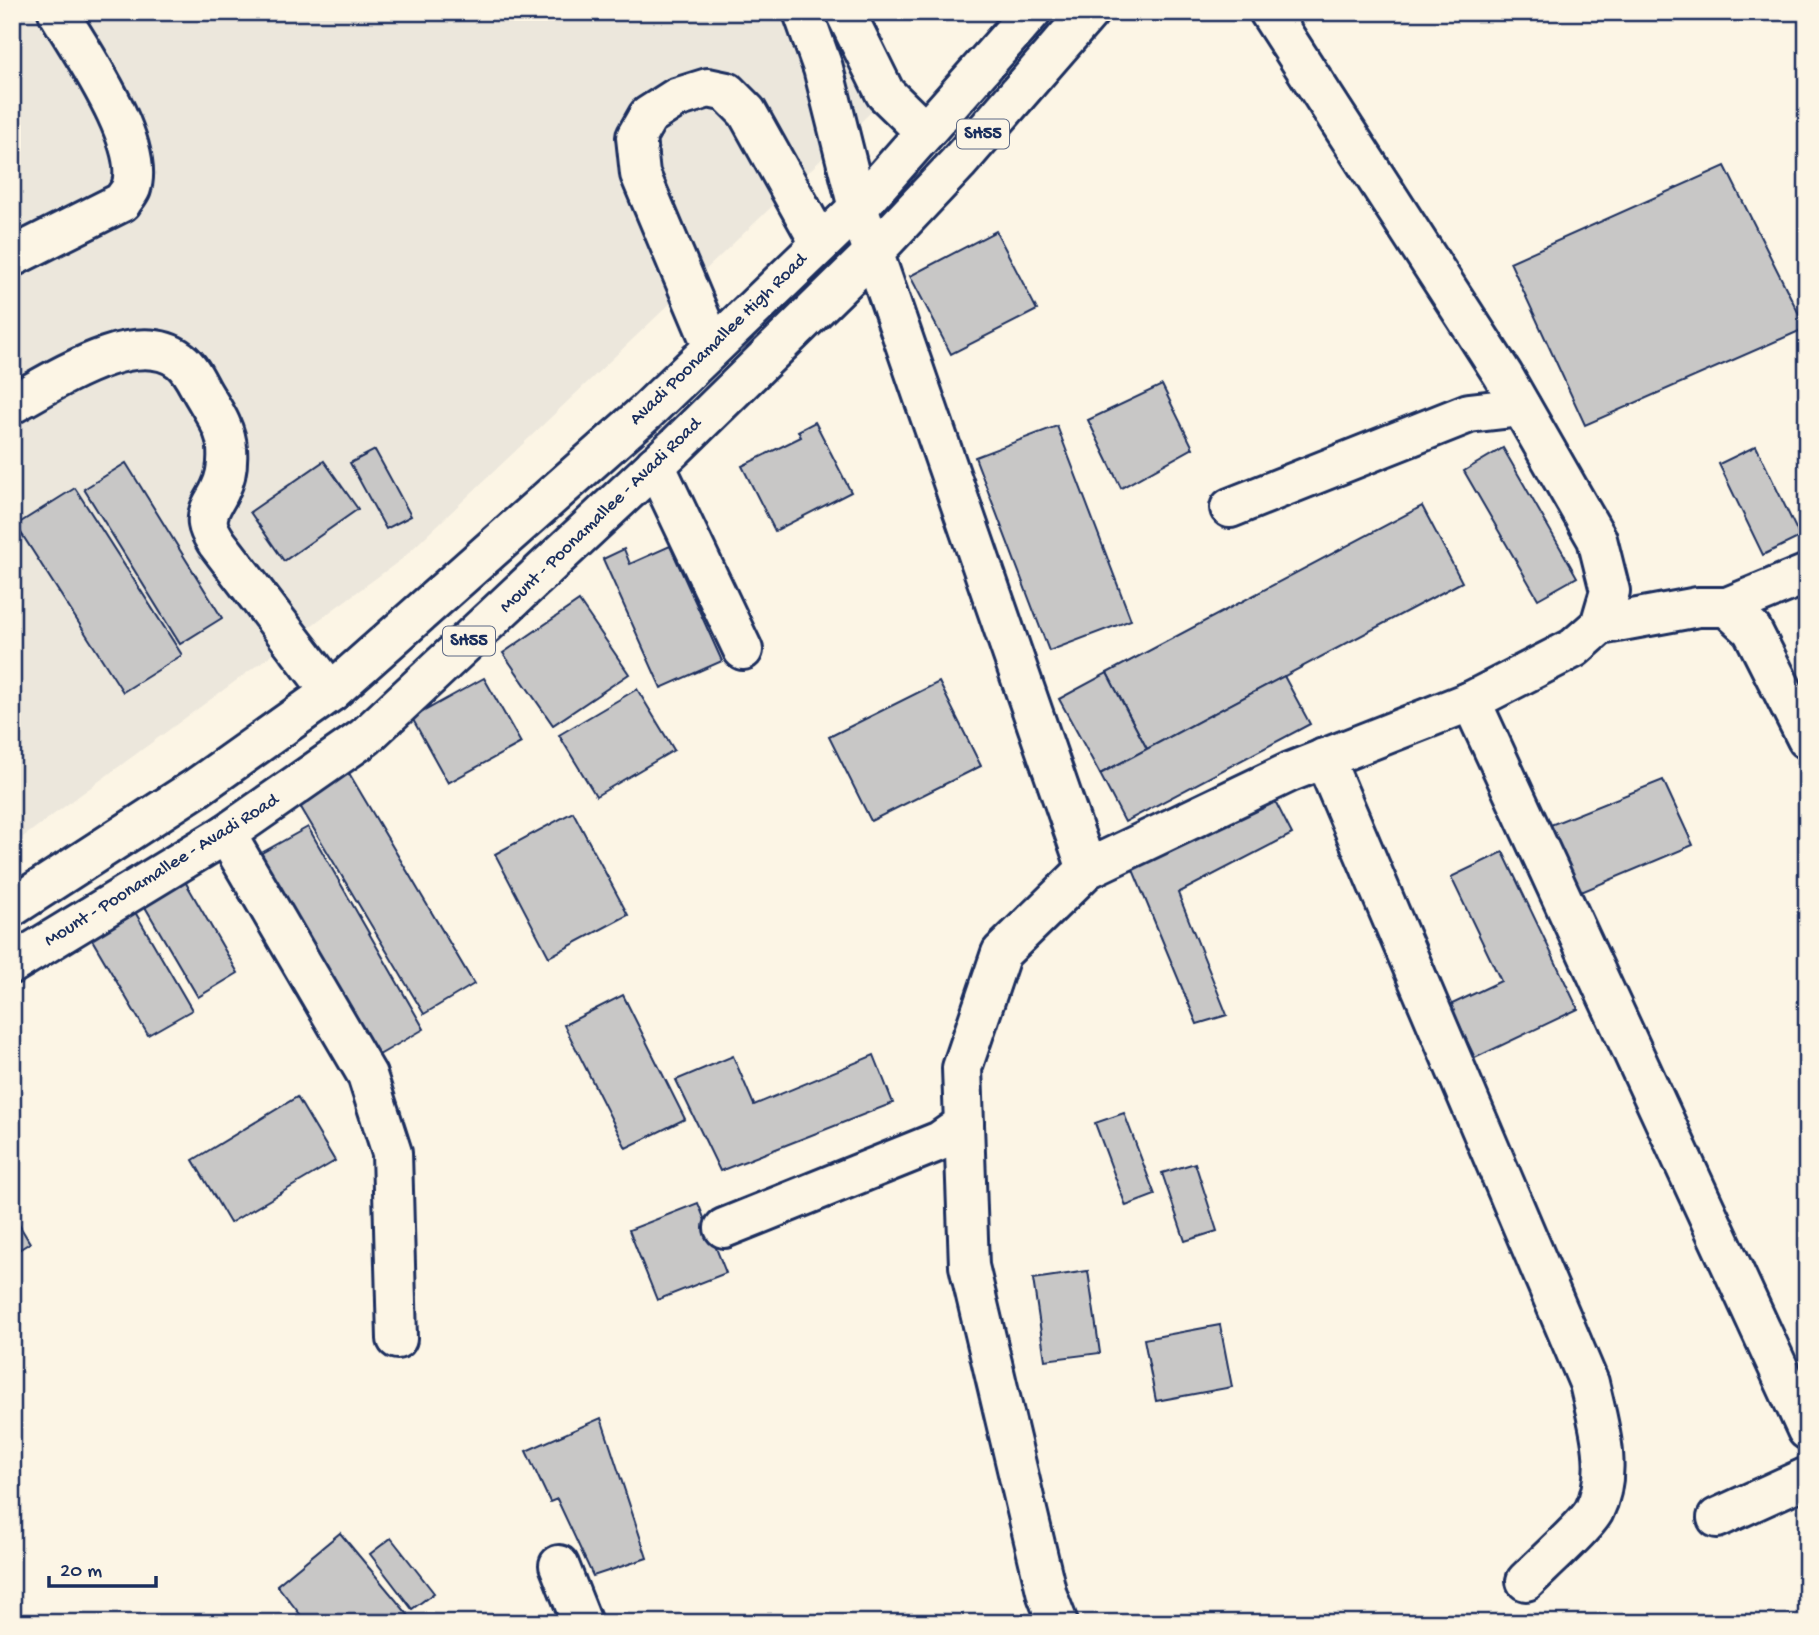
<svg xmlns="http://www.w3.org/2000/svg" width="1819" height="1635" viewBox="0 0 1819 1635" font-family="'Gochi Hand',sans-serif">
  <rect width="100%" height="100%" fill="#fcf5e5"/>
  <filter id="ink" filterUnits="userSpaceOnUse"><feTurbulence type="fractalNoise" baseFrequency=".0143" numOctaves="2"/><feDisplacementMap in="SourceGraphic" scale="14" xChannelSelector="R" yChannelSelector="G"/><feConvolveMatrix kernelMatrix="1 2 1 2 8 2 1 2 1" color-interpolation-filters="sRGB"/></filter>
  <g filter="url(#ink)">
    <!-- built -->
    <path fill="#ece7dc" d="M 12,12 L 844,12 L 889,95 L 402,559 L 12,845 Z"/>
    <!-- building -->
    <g fill="#c8c7c6" stroke="#1b2f5e" stroke-width="2">
      <path d="M 1725,166 L 1806,328 L 1585,425 L 1510,262 Z"/>
      <path d="M 996,231 L 1037,310 L 951,354 L 910,276 Z"/>
      <path d="M 1162,385 L 1193,448 L 1121,488 L 1088,420 Z"/>
      <path d="M 815,422 L 851,492 L 775,531 L 742,466 L 801,437 L 798,431 Z"/>
      <path d="M 1057,426 L 1131,620 L 1049,651 L 975,457 Z"/>
      <path d="M 1756,446 L 1800,537 L 1763,555 L 1719,464 Z"/>
      <path d="M 1503,448 L 1577,577 L 1538,599 L 1464,471 Z"/>
      <path d="M 375,450 L 411,516 L 386,529 L 350,463 Z"/>
      <path d="M 324,461 L 358,509 L 284,561 L 250,512 Z"/>
      <path d="M 126,463 L 222,618 L 180,644 L 84,489 Z"/>
      <path d="M 75,488 L 182,655 L 123,692 L 16,525 Z"/>
      <path d="M 1422,506 L 1462,582 L 1147,749 L 1107,673 Z"/>
      <path d="M 670,546 L 722,661 L 661,688 L 603,559 L 624,549 L 630,564 Z"/>
      <path d="M 579,601 L 629,674 L 553,725 L 503,653 Z"/>
      <path d="M 1107,673 L 1147,749 L 1100,774 L 1059,699 Z"/>
      <path d="M 1284,676 L 1310,724 L 1125,822 L 1100,774 Z"/>
      <path d="M 484,678 L 521,743 L 448,783 L 412,718 Z"/>
      <path d="M 939,682 L 981,766 L 871,821 L 829,737 Z"/>
      <path d="M 637,689 L 674,750 L 596,796 L 559,735 Z"/>
      <path d="M 343,763 L 474,984 L 424,1014 L 293,794 Z"/>
      <path d="M 1663,780 L 1693,845 L 1579,893 L 1548,826 Z"/>
      <path d="M 1271,793 L 1292,834 L 1178,893 L 1227,1015 L 1197,1024 L 1131,865 Z"/>
      <path d="M 573,812 L 628,915 L 549,957 L 495,854 Z"/>
      <path d="M 308,827 L 424,1029 L 367,1062 L 251,859 Z"/>
      <path d="M 1503,852 L 1578,1009 L 1475,1058 L 1450,1005 L 1501,981 L 1451,877 Z"/>
      <path d="M 179,871 L 238,973 L 198,997 L 138,895 Z"/>
      <path d="M 128,900 L 192,1010 L 148,1035 L 84,926 Z"/>
      <path d="M 623,995 L 685,1119 L 626,1148 L 564,1025 Z"/>
      <path d="M 874,1055 L 893,1103 L 720,1171 L 676,1080 L 733,1056 L 754,1105 Z"/>
      <path d="M 297,1097 L 335,1161 L 230,1223 L 193,1160 Z"/>
      <path d="M 1124,1113 L 1155,1195 L 1126,1206 L 1095,1123 Z"/>
      <path d="M 1195,1163 L 1217,1231 L 1185,1241 L 1162,1173 Z"/>
      <path d="M 698,1203 L 726,1273 L 657,1300 L 629,1230 Z"/>
      <path d="M 12,1213 L 30,1243 L 12,1254 Z"/>
      <path d="M 1088,1271 L 1100,1353 L 1045,1360 L 1033,1279 Z"/>
      <path d="M 1220,1325 L 1232,1387 L 1156,1401 L 1144,1339 Z"/>
      <path d="M 601,1418 L 647,1558 L 593,1576 L 557,1499 L 550,1502 L 526,1451 Z"/>
      <path d="M 340,1533 L 415,1623 L 307,1623 L 277,1585 Z"/>
      <path d="M 391,1538 L 434,1593 L 412,1609 L 370,1554 Z"/>
    </g>
    <g fill="none" stroke-linecap="round" stroke-linejoin="round">
      <defs>
        <g id="minor">
          <path d="M 803,12 L 823,68 L 858,208 L 1087,869"/>
          <path d="M 845,12 L 885,93 L 925,132"/>
          <path d="M 1269,12 L 1503,375 L 1597,539 L 1610,591 L 1600,625 L 1574,648 L 1471,701 L 1807,1430"/>
          <path d="M 12,257 L 122,202 C 124,198 129,193 131,188 C 146,143 81,51 58,12"/>
          <path d="M 712,345 L 640,174 L 636,137 L 648,116 L 676,98 L 708,88 L 727,92 L 747,112 L 820,243"/>
          <path d="M 12,404 C 53,382 135,326 180,360 C 190,368 195,379 201,390 C 211,408 226,427 227,448 C 228,462 226,478 220,490 C 215,502 206,510 208,524 C 209,531 214,538 217,543 L 331,692"/>
          <path d="M 655,465 L 743,650"/>
          <path d="M 1230,508 L 1469,413 L 1521,407"/>
          <path d="M 1727,607 L 1807,574"/>
          <path d="M 1600,625 L 1698,607 L 1727,607 L 1752,630 L 1807,739"/>
          <path d="M 1324,758 L 1589,1383 C 1598,1423 1614,1471 1594,1511 C 1585,1527 1541,1566 1526,1581"/>
          <path d="M 226,834 L 367,1075 L 392,1153 L 397,1339"/>
          <path d="M 724,1228 L 940,1141 L 964,1124"/>
          <path d="M 1717,1518 L 1807,1477"/>
          <path d="M 559,1565 L 582,1623"/>
          <path d="M 1058,1623 L 1047,1595 L 969,1266 L 962,1068 L 1001,953 L 1087,869 L 1290,772 L 1471,701"/>
        </g>
        <g id="major">
          <path d="M 12,907 L 196,788 L 331,692 L 644,414 L 858,208 L 1031,12"/>
          <path d="M 12,964 L 226,834 L 365,737 L 675,447 L 874,252 L 958,163 L 1089,12"/>
        </g>
      </defs>
      <!-- minor casing -->
      <use href="#minor" stroke="#1b2f5e" stroke-width="44"/>
      <!-- major casing -->
      <use href="#major" stroke="#1b2f5e" stroke-width="44"/>
      <!-- minor -->
      <use href="#minor" stroke="#fcf5e5" stroke-width="38"/>
      <!-- major -->
      <use href="#major" stroke="#fcf5e5" stroke-width="38"/>
    </g>
  </g>
  <g text-anchor="middle" dominant-baseline="central" stroke-width="5" stroke-linejoin="round" paint-order="stroke">
    <!-- shield labels -->
    <g fill="#fcf5e5" stroke="#5e6a86" stroke-width="2">
      <rect x="957" y="119.5" width="52" height="29" rx="5"/>
      <rect x="443" y="626.5" width="52" height="29" rx="5"/>
    </g>
    <g font-size="18" font-weight="bold" fill="#1b2f5e">
      <text x="983" y="134">SH55</text>
      <text x="469" y="641">SH55</text>
    </g>
    <!-- street labels -->
    <g font-size="19" fill="#1b2f5e" stroke="#fcf5e5">
      <text transform="translate(719 340) rotate(-44)">Avadi Poonamallee High Road</text>
      <text transform="translate(601 516) rotate(-44)">Mount - Poonamallee - Avadi Road</text>
      <text transform="translate(162 871) rotate(-32)">Mount - Poonamallee - Avadi Road</text>
    </g>
  </g>
  <!-- margin -->
  <rect width="1819" height="1635" fill="none" stroke="#fcf5e5" stroke-width="42"/>
  <rect x="21" y="21" width="1777" height="1593" fill="none" stroke="#1b2f5e" stroke-width="2.5" filter="url(#ink)"/>
  <!-- scale -->
  <path d="M49 1576v10h107v-10" fill="none" stroke="#1b2f5e" stroke-width="3.5"/>
  <text x="60" y="1576" font-size="21" fill="#1b2f5e" stroke="#fcf5e5" stroke-width="5" paint-order="stroke">20 m</text>
</svg>
